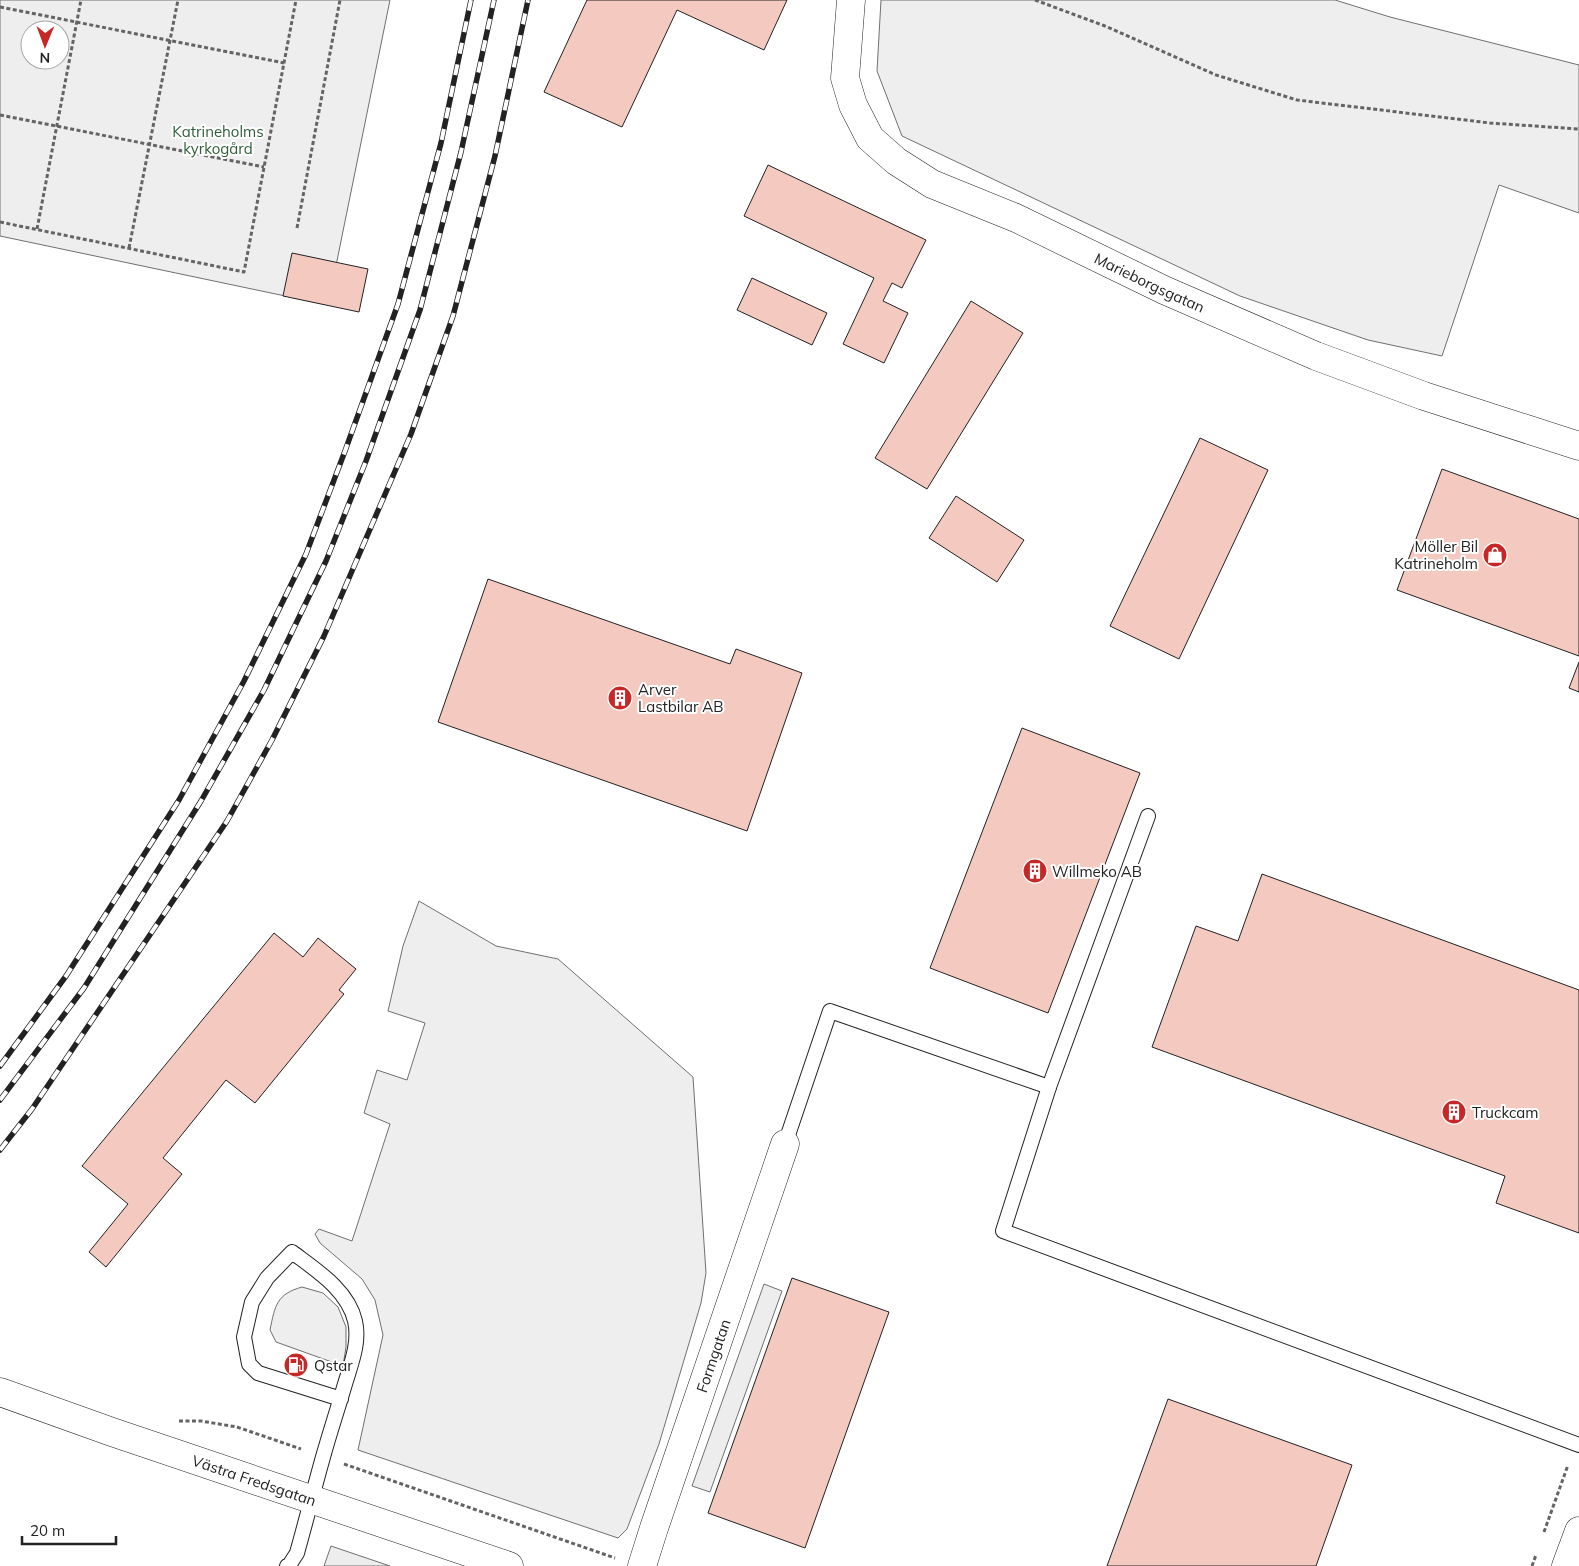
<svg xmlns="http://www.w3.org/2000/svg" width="1579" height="1566" viewBox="0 0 1579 1566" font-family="Mulish,sans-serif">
  <rect width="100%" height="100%" fill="#fff"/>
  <!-- green -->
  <g fill="#eee" stroke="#6f6f6f" fill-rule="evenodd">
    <path d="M 0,0 L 390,0 L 328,305 L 0,236 ZM 30,30 L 60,30 L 60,60 L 30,60 Z"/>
    <path d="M 881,0 L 1335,0 L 1390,17 L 1579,65 L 1579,213 L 1499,185 L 1442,356 L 1368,340 L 1240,296 L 902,136 L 877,71 Z"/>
    <path d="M 419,901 L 496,946 L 558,959 L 693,1077 L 706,1273 L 701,1303 L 659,1444 L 627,1529 L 618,1538 L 358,1450 L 383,1335 L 375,1300 L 362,1279 L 320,1243 L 315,1234 L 319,1229 L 352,1241 L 390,1124 L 364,1113 L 377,1070 L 407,1080 L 425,1023 L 388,1011 L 403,946 Z"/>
    <path d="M 302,1287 L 323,1293 L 338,1307 L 346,1327 L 346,1347 L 343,1366 L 276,1342 L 270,1330 C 275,1305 277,1294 302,1287 Z"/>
  </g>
  <!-- parking -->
  <g fill="#ededed" stroke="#6f6f6f">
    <path d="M 764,1284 L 782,1291 L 710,1492 L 692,1486 Z"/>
    <path d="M 331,1546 L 390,1566 L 324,1566 Z"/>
  </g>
  <!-- building -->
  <g fill="#f3c9c0" stroke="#222">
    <path d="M 587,0 L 787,0 L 764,50 L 677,10 L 622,127 L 544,92 Z"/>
    <path d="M 768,165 L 926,240 L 902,288 L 892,283 L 883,301 L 908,313 L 884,363 L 843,344 L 874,278 L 744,216 Z"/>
    <path d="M 292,253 L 368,269 L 359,312 L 283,296 Z"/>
    <path d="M 752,278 L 827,313 L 812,345 L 737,310 Z"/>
    <path d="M 971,301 L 1023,333 L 927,489 L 875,458 Z"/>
    <path d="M 1200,438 L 1268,470 L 1179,659 L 1110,626 Z"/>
    <path d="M 1442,469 L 1579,519 L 1579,656 L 1397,590 Z"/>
    <path d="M 956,496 L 1024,540 L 997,582 L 929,538 Z"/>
    <path d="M 488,579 L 730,664 L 736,649 L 802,673 L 747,831 L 438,722 Z"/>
    <path d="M 1579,662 L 1579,692 L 1569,688 Z"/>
    <path d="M 1022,728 L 1140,773 L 1048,1013 L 930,968 Z"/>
    <path d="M 1262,874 L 1579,990 L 1579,1233 L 1496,1203 L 1505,1176 L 1152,1047 L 1196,926 L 1238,941 Z"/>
    <path d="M 274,933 L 303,957 L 318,938 L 356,969 L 339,990 L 344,994 L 255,1103 L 226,1080 L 163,1158 L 182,1174 L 106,1267 L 89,1252 L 128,1204 L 82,1166 Z"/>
    <path d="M 792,1278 L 889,1312 L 805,1548 L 708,1513 Z"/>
    <path d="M 1168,1399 L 1352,1465 L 1316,1566 L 1107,1566 Z"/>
  </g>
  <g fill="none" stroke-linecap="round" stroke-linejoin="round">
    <defs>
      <g id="lane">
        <path d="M 1049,1087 L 1003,1231 L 1579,1445"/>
        <path d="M 785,1144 L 830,1011 L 1049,1087 L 1148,816"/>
        <path d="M 287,1566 L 290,1564 L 297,1553 C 306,1521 314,1489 323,1457 C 330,1432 338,1408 345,1384 C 351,1364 360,1342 355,1321 C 348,1290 316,1270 292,1252 L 267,1278 L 252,1302 L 244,1337 L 249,1364 L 258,1373 L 341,1399"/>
      </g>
      <g id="street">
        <path id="s1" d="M 851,0 L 845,78 L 853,105 L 870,138 L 896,161 L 932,184 L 1016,218 L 1164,290 L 1316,356 L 1424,396 L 1579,446"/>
        <path id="s2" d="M 642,1566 L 654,1528 L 785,1144"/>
      </g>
      <g id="secondary">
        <path id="s3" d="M 0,1392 L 112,1432 L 509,1566"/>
      </g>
      <path id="primary" d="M 1566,1566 L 1579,1531"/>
    </defs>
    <!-- lane casing -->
    <use href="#lane" stroke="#222" stroke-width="16"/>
    <!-- street casing -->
    <use href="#street" stroke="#222" stroke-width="29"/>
    <!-- secondary casing -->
    <use href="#secondary" stroke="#222" stroke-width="29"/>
    <!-- primary casing -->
    <use href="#primary" stroke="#222" stroke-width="29"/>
    <!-- path -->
    <g stroke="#646464" stroke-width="3" stroke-dasharray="4 2.5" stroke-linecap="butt">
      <path d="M 1035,0 L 1105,26 L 1216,75 L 1297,100 L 1490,123 L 1579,129"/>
      <path d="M 0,7 L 284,63"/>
      <path d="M 0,115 L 264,167"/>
      <path d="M 0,222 L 244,272 L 296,0"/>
      <path d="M 297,228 L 340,0"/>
      <path d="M 37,229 L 81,0"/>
      <path d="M 129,248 L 178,0"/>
      <path d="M 179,1421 L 201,1421 L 237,1427 L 301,1449"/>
      <path d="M 344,1464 L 615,1558"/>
      <path d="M 1544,1532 L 1568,1465"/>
      <path d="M 1532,1566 L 1536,1555"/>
    </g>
    <!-- lane -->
    <use href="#lane" stroke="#fff" stroke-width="14"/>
    <!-- street -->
    <use href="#street" stroke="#fff" stroke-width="28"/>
    <!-- secondary -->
    <use href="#secondary" stroke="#fff" stroke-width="28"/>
    <!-- primary -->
    <use href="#primary" stroke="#fff" stroke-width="28"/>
    <defs>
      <g id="rail">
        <path d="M 0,1066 L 66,976 L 179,800 L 244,681 L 306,554 L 345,451 L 398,304 L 441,143 L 471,0"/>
        <path d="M 0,1100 L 84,988 L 201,801 L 264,690 L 326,561 L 366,461 L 420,310 L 461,152 L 494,0"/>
        <path d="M 0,1150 L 32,1109 L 227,821 L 272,740 L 324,636 L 411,434 L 453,316 L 495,156 L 528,0"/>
      </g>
    </defs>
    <!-- rail casing -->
    <use href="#rail" stroke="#222" stroke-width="5.5"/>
    <!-- rail -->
    <use href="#rail" stroke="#fff" stroke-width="4" stroke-dasharray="11" stroke-linecap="butt"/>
  </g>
  <!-- icons -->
  <defs>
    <symbol id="shop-disc" viewBox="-11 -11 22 22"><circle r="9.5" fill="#c62828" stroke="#fff"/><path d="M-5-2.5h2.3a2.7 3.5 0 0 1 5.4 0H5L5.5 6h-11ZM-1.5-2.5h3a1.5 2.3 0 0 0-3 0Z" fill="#fff"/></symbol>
    <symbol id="building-disc" viewBox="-11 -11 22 22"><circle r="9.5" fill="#c62828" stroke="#fff"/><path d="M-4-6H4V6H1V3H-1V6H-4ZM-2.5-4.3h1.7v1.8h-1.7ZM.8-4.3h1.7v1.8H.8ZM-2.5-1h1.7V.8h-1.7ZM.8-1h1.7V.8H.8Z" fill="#fff"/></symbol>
    <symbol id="fuel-disc" viewBox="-11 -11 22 22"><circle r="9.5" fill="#c62828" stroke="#fff"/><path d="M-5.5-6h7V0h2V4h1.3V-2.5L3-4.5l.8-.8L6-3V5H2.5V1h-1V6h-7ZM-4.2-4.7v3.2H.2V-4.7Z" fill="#fff"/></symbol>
  </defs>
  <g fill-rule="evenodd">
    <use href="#shop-disc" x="1481" y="541" width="28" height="28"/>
    <use href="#building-disc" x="606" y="684" width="28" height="28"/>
    <use href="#building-disc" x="1021" y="857" width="28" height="28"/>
    <use href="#building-disc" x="1440" y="1098" width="28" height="28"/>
    <use href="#fuel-disc" x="282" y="1351" width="28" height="28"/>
  </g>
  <g text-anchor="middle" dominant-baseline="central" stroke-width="4" stroke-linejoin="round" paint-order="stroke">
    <!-- park labels -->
    <g font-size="15" fill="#2f5e38" stroke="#fff">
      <text x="218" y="131">Katrineholms<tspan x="218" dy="17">kyrkogård</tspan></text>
    </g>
    <!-- street labels -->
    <g font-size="15" fill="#222" stroke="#fff">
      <text stroke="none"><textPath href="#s1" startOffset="460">Marieborgsgatan</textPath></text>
      <text stroke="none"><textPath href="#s2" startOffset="222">Formgatan</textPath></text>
      <text stroke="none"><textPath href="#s3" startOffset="269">Västra Fredsgatan</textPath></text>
    </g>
    <!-- poi labels -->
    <g font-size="15" fill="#222" stroke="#fff" text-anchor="start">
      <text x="1478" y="546" text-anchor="end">Möller Bil<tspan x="1478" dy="17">Katrineholm</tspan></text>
      <text x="638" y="689">Arver<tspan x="638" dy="17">Lastbilar AB</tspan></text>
      <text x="1052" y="871">Willmeko AB</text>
      <text x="1472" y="1112">Truckcam</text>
      <text x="314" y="1365">Qstar</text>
    </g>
  </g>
  <!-- north arrow -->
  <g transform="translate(45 45) rotate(181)"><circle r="24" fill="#ffffff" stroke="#a7a7a7"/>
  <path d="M0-4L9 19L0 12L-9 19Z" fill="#c62828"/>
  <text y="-8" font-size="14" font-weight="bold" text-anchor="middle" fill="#222222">N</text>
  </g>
  <!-- scale -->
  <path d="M22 1536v8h94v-8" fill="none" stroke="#222222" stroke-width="2.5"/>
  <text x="30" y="1536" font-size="15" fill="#222222" stroke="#ffffff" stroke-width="4" paint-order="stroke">20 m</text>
</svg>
